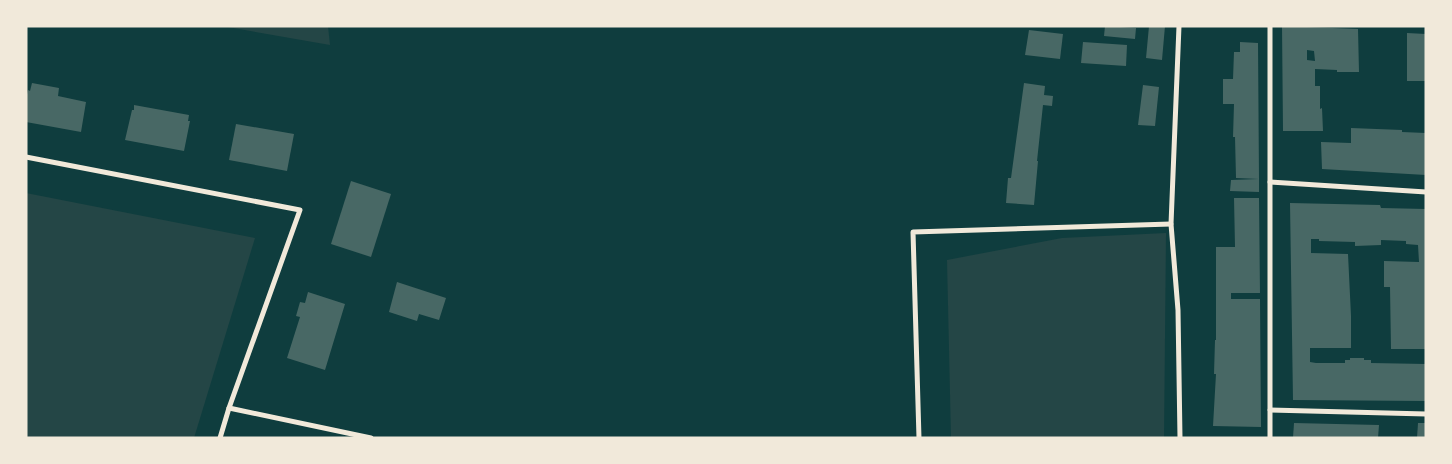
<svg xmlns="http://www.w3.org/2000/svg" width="1452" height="464" viewBox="0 0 1452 464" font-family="'PT Serif',serif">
  <rect width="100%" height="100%" fill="#0f3d3e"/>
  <!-- green -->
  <g fill="#244646">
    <path d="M 222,26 L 328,26 L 330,45 Z"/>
    <path d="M 26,193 L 255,238 L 194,438 L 26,438 Z"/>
    <path d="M 1166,233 L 1164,438 L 951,438 L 947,260 L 1062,238 Z"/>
  </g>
  <!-- building -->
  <g fill="#486865" fill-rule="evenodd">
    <path d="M 1105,26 L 1136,28 L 1135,39 L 1104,36 Z"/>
    <path d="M 1149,26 L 1165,26 L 1162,60 L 1146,58 Z"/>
    <path d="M 1282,26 L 1358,29 L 1359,72 L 1337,72 L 1337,70 L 1315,69 L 1315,86 L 1320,86 L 1320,109 L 1322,108 L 1323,131 L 1283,131 ZM 1307,50 L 1314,51 L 1315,61 L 1307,60 Z"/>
    <path d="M 1029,30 L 1063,34 L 1060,59 L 1025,55 Z"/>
    <path d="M 1407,33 L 1426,34 L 1426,81 L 1407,81 Z"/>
    <path d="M 1083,42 L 1127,45 L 1126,66 L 1081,63 Z"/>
    <path d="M 1240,42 L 1258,43 L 1259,179 L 1236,178 L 1235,137 L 1233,137 L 1234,104 L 1223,104 L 1223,79 L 1233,79 L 1234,52 L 1240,52 Z"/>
    <path d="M 32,83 L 59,88 L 58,96 L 86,102 L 81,132 L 26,122 L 26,99 L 28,90 L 30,91 Z"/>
    <path d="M 1024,83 L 1045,86 L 1044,95 L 1053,96 L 1052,106 L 1043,105 L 1037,161 L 1038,161 L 1034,205 L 1006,203 L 1008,178 L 1011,178 Z"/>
    <path d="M 1143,85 L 1159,87 L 1155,126 L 1138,125 Z"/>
    <path d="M 134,105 L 189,115 L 188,121 L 190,121 L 184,151 L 125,140 L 132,110 L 134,110 Z"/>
    <path d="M 236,124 L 294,134 L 287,171 L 229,160 Z"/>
    <path d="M 1351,128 L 1402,130 L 1402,132 L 1426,133 L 1426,175 L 1322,169 L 1321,142 L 1351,143 Z"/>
    <path d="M 1259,179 L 1259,192 L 1230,191 L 1231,180 Z"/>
    <path d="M 351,181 L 391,194 L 371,257 L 331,244 Z"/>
    <path d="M 1234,198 L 1259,198 L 1260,293 L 1231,293 L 1231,299 L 1260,299 L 1261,427 L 1213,426 L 1216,374 L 1214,374 L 1215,340 L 1216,340 L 1216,247 L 1235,247 Z"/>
    <path d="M 1290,203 L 1380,205 L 1381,208 L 1426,209 L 1426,349 L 1391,349 L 1390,287 L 1384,287 L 1384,261 L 1419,262 L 1418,245 L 1406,244 L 1406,241 L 1381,240 L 1381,245 L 1355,246 L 1355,242 L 1319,241 L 1319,239 L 1311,239 L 1311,253 L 1348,254 L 1351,316 L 1351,348 L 1310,348 L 1310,362 L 1316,363 L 1345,363 L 1345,360 L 1350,360 L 1350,358 L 1364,358 L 1364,360 L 1371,360 L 1371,363 L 1426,364 L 1426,401 L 1293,400 Z"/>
    <path d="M 397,282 L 446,298 L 439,320 L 419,314 L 417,321 L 389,312 Z"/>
    <path d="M 308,292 L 345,304 L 325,370 L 287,358 L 300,317 L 296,316 L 300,302 L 305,303 Z"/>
    <path d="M 1294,423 L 1379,425 L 1378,438 L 1293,438 Z"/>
    <path d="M 1418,423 L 1426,423 L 1426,438 L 1417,438 Z"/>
  </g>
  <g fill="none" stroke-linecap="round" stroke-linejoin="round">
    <!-- minor -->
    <g stroke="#f1e9da" stroke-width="5">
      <path d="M 1179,26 L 1171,224 L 1178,310 L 1180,438"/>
      <path d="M 26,157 L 300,210 L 229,408 L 220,438"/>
      <path d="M 1270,182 L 1426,192"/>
      <path d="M 229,408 L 371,438"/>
      <path d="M 1270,410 L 1426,414"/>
      <path d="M 919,438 L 913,232 L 1171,224"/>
      <path d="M 1270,438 L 1270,26"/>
    </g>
  </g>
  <!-- border -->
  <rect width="1452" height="464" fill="none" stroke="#f1e9da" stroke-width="55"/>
</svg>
